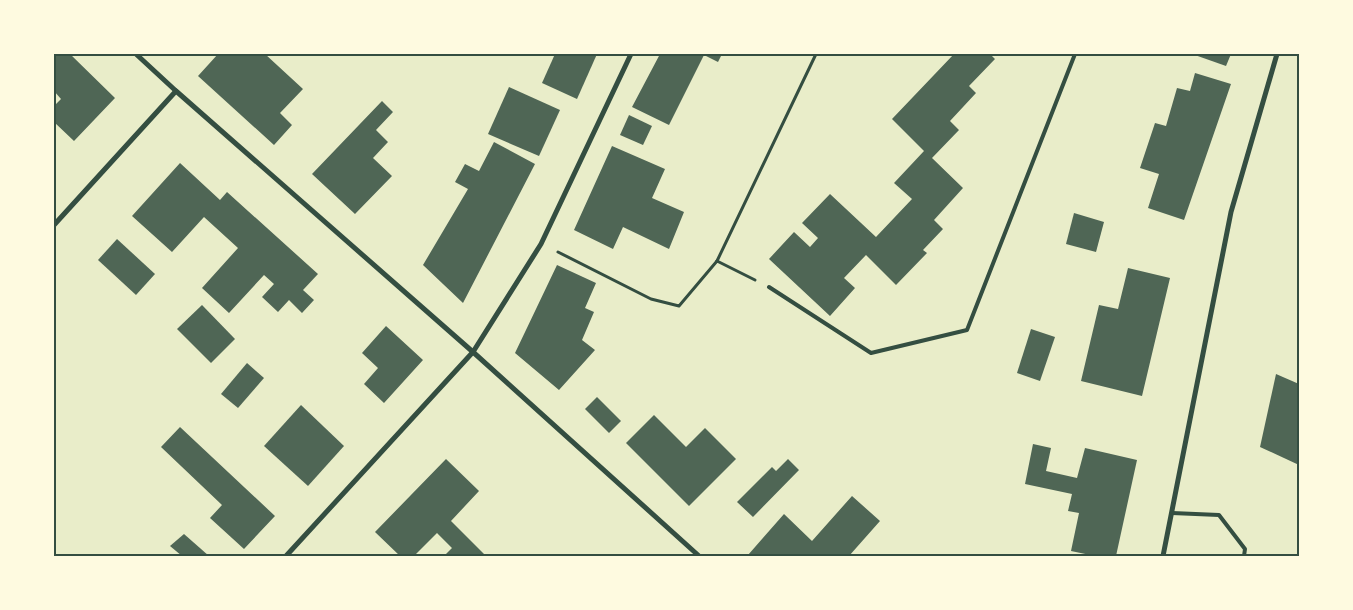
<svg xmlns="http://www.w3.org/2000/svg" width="1353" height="610" viewBox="0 0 1353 610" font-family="Ubuntu,sans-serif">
  <rect width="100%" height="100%" fill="#e9edc9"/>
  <!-- building -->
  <g fill="#4f6655">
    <path d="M 54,54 L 70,54 L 115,98 L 74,141 L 54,122 L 54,106 L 61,99 L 54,91 Z"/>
    <path d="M 218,54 L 265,54 L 303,89 L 280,113 L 292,125 L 274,145 L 198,76 Z"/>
    <path d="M 555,54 L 597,54 L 577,99 L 542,83 Z"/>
    <path d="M 660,54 L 722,54 L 718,62 L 704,55 L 669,125 L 632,107 Z"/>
    <path d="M 954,54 L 990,54 L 995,59 L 969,86 L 976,93 L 950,121 L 959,130 L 932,158 L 963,188 L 934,220 L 943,229 L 923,250 L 927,253 L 896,285 L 866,255 L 844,278 L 855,288 L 830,316 L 769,259 L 794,232 L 810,247 L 818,238 L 802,223 L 830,194 L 876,237 L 912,199 L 894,183 L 924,151 L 892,119 Z"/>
    <path d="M 1192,54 L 1231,54 L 1226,66 Z"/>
    <path d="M 1195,73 L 1231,84 L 1184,220 L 1148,208 L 1159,174 L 1140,168 L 1155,123 L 1166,126 L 1177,88 L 1190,91 Z"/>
    <path d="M 509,87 L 560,110 L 539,156 L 488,134 Z"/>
    <path d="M 382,101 L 393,112 L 376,130 L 388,142 L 373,158 L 392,176 L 355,214 L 312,174 Z"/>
    <path d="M 629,115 L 652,126 L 643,145 L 620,135 Z"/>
    <path d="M 494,142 L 535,164 L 463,303 L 423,265 L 468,189 L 455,182 L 465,164 L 479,171 Z"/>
    <path d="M 612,146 L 665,169 L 652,198 L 684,212 L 669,249 L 623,227 L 613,249 L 574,230 Z"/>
    <path d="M 180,163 L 220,200 L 227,192 L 318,274 L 303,290 L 314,300 L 302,313 L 289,300 L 278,312 L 262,297 L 274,284 L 264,275 L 229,313 L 202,288 L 238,248 L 204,217 L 172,252 L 132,216 Z"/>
    <path d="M 1074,213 L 1104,222 L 1096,252 L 1066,244 Z"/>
    <path d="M 117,239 L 155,274 L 136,295 L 98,260 Z"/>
    <path d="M 557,265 L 596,283 L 585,308 L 594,312 L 582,340 L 595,350 L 559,390 L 515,353 Z"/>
    <path d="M 1128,268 L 1170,278 L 1142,396 L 1081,381 L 1099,305 L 1118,309 Z"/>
    <path d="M 202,305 L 235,339 L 211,363 L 177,329 Z"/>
    <path d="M 386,326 L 423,360 L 384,403 L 364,384 L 378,368 L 362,353 Z"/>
    <path d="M 1031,329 L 1055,337 L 1040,381 L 1017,373 Z"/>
    <path d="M 247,363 L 264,378 L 238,408 L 221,394 Z"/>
    <path d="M 1276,374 L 1299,384 L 1299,465 L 1260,447 Z"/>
    <path d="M 597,397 L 621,421 L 609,433 L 585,409 Z"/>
    <path d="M 301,405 L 344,446 L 308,486 L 264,446 Z"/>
    <path d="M 654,415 L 686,447 L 705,428 L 736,459 L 689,506 L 626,443 Z"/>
    <path d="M 180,427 L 275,516 L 244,549 L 210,518 L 222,505 L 161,447 Z"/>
    <path d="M 1033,444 L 1051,448 L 1046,471 L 1077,478 L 1085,448 L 1137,460 L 1116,556 L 1095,556 L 1071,551 L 1079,513 L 1068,511 L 1072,494 L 1025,484 Z"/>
    <path d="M 446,459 L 479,491 L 451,521 L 486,556 L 444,556 L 452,548 L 437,533 L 414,556 L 400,556 L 375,532 Z"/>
    <path d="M 788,459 L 799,470 L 753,517 L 737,502 L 772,467 L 776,471 Z"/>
    <path d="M 852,496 L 880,521 L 849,556 L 750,556 L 748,555 L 784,514 L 812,541 Z"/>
    <path d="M 184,534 L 209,556 L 182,556 L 170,546 Z"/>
  </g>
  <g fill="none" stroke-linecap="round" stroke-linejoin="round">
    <!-- path -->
    <g stroke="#344e41" stroke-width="3">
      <path d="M 558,252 L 651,299 L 679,306 L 717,261 L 816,54"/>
      <path d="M 717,261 L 755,280"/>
    </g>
    <!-- service -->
    <g stroke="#344e41" stroke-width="4">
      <path d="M 769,287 L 871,353 L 967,330 L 1075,54"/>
      <path d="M 1172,513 L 1219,515 L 1245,549 L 1244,556"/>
    </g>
    <!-- minor -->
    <g stroke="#344e41" stroke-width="5">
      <path d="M 136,54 L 176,91 L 473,352 L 699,556"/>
      <path d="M 54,225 L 176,91"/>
      <path d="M 286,556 L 473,352 L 541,244 L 631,54"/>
      <path d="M 1163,556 L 1231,212 L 1277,54"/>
    </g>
  </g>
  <!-- border -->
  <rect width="1353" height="610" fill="none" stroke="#fefae0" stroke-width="110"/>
  <rect x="55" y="55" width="1243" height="500" fill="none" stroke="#344e41" stroke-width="2"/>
</svg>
